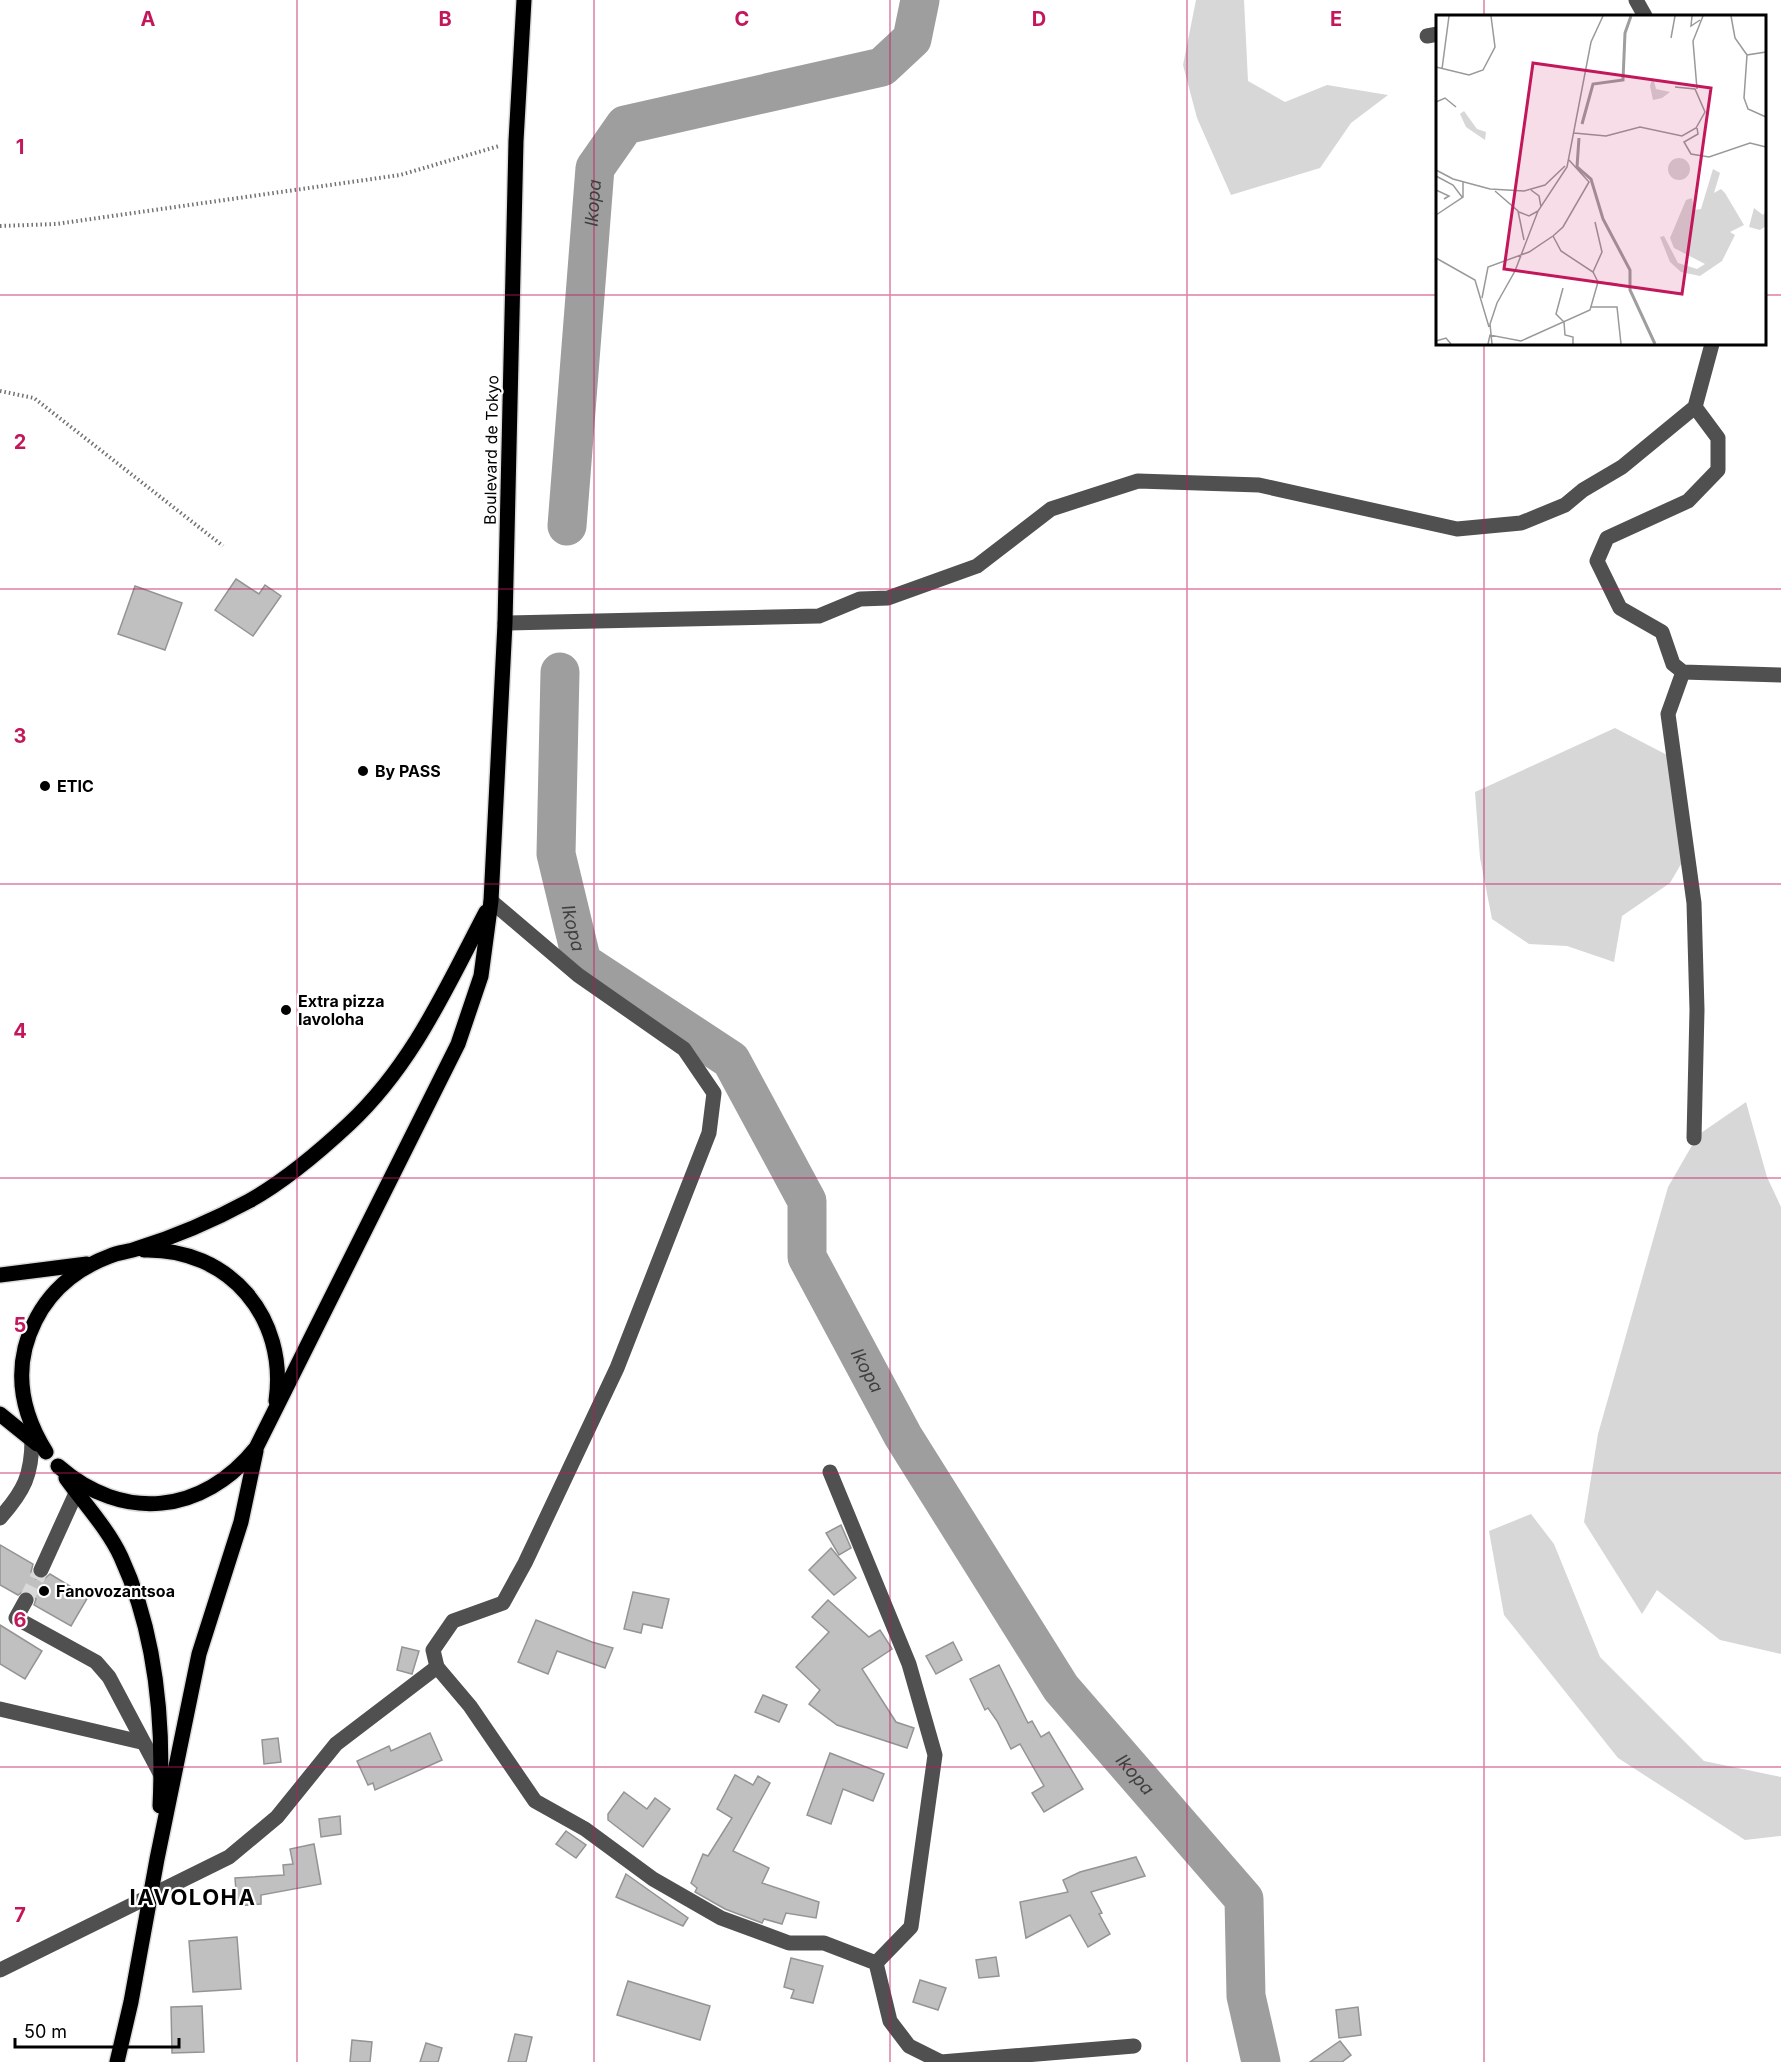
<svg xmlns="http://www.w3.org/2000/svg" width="1781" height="2062" viewBox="0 0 1781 2062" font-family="Inter,sans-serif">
  <rect width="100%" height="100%" fill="#fff"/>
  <!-- green -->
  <g fill="#d7d7d7">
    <path d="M 1196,0 L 1244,0 L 1248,81 L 1285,102 L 1327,85 L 1388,95 L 1351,123 L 1320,168 L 1231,195 L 1197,118 L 1183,65 Z"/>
    <path d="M 1615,728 L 1671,757 L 1691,847 L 1670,883 L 1622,916 L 1614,962 L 1567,946 L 1529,944 L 1492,919 L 1480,858 L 1475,792 Z"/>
    <path d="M 1746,1102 L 1767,1177 L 1781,1207 L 1781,1654 L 1720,1640 L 1657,1590 L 1642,1614 L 1584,1522 L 1598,1434 L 1668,1187 L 1698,1135 Z"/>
    <path d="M 1531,1514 L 1554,1544 L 1600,1657 L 1704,1761 L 1781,1777 L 1781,1836 L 1745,1840 L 1618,1758 L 1504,1615 L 1489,1531 Z"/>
  </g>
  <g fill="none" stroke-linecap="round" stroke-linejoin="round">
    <!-- river -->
    <g stroke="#9e9e9e" stroke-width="39">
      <path id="s1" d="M 567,526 L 595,168 L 625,125 L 882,67 L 912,39 L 920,0"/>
      <path id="s2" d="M 560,672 L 556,854 L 582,962 L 731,1060 L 807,1201 L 807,1257 L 903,1436 L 1061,1688 L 1244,1899 L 1246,1996 L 1261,2062"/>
    </g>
  </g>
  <!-- building -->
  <g fill="#c0c0c0" stroke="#949494" stroke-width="1.5">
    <path d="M 236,579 L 259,594 L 265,585 L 281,596 L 253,636 L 215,610 Z"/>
    <path d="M 135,586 L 182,603 L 165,650 L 118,634 Z"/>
    <path d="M 841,1525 L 851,1548 L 839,1555 L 826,1533 Z"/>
    <path d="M 0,1545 L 33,1564 L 31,1572 L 36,1579 L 43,1580 L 50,1574 L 88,1597 L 71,1626 L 34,1605 L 36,1599 L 31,1592 L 25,1590 L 18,1595 L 0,1585 Z"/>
    <path d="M 831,1548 L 856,1578 L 834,1595 L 809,1570 Z"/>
    <path d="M 633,1592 L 669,1599 L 662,1628 L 643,1624 L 641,1633 L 624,1629 Z"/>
    <path d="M 828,1600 L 869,1637 L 880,1630 L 891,1647 L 892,1649 L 862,1669 L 896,1722 L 914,1728 L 907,1748 L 837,1725 L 809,1704 L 820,1690 L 796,1667 L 829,1632 L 812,1617 Z"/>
    <path d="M 536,1620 L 592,1642 L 613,1648 L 605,1668 L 557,1651 L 548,1674 L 518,1662 Z"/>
    <path d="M 0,1625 L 42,1651 L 25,1679 L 0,1664 Z"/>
    <path d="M 953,1642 L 962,1660 L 936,1674 L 926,1656 Z"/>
    <path d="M 402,1647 L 419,1651 L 412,1674 L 397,1670 Z"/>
    <path d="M 999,1665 L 1028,1723 L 1032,1721 L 1041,1737 L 1049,1732 L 1083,1789 L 1044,1812 L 1032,1793 L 1044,1786 L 1020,1744 L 1011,1749 L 997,1721 L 988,1708 L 985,1710 L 970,1679 Z"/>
    <path d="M 763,1695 L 787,1705 L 779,1722 L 755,1712 Z"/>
    <path d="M 430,1733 L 442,1760 L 375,1790 L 373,1783 L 368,1785 L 357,1761 L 389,1746 L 391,1751 Z"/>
    <path d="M 278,1738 L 281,1762 L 264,1764 L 262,1740 Z"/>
    <path d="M 830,1753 L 884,1774 L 873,1801 L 843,1789 L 831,1824 L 807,1815 Z"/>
    <path d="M 735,1775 L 753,1785 L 758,1776 L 770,1783 L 733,1851 L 769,1868 L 762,1883 L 819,1902 L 816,1918 L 786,1913 L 782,1924 L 764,1919 L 762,1923 L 725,1909 L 695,1892 L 697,1888 L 691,1883 L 703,1854 L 708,1856 L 732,1818 L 717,1809 Z"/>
    <path d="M 624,1792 L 647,1809 L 655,1798 L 670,1809 L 643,1847 L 608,1820 L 608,1814 Z"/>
    <path d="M 340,1816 L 341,1834 L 321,1837 L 319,1819 Z"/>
    <path d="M 566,1831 L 586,1845 L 576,1858 L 556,1844 Z"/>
    <path d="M 314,1844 L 321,1884 L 261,1895 L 261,1904 L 237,1906 L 235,1878 L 284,1875 L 283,1865 L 293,1864 L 290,1849 Z"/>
    <path d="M 1136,1857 L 1145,1876 L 1091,1892 L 1102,1913 L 1099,1914 L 1110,1934 L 1088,1947 L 1070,1915 L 1026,1938 L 1020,1902 L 1068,1892 L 1063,1880 L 1080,1872 Z"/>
    <path d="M 626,1874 L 688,1918 L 683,1926 L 616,1897 Z"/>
    <path d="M 237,1937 L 241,1989 L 193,1992 L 189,1941 Z"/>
    <path d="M 996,1957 L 999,1976 L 979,1978 L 976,1960 Z"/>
    <path d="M 791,1958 L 823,1966 L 813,2003 L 791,1998 L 794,1990 L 784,1987 Z"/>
    <path d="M 920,1980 L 946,1988 L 938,2010 L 913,2002 Z"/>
    <path d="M 628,1981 L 710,2006 L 700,2040 L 617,2015 Z"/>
    <path d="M 202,2006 L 204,2052 L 172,2053 L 171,2007 Z"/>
    <path d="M 1358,2007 L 1361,2035 L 1339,2038 L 1336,2010 Z"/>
    <path d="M 515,2034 L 532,2037 L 526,2062 L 508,2062 Z"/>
    <path d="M 352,2040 L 372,2042 L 370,2062 L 350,2062 Z"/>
    <path d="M 1340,2041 L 1351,2055 L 1342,2062 L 1310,2062 Z"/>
    <path d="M 426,2043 L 442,2048 L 438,2062 L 420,2062 Z"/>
  </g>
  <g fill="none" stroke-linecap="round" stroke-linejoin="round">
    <!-- minor-tunnel -->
    <path stroke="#d9d9d9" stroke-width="15" stroke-dasharray="15 8" stroke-linecap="butt" d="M 26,1600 L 41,1570"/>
    <defs>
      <g id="major">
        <path d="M 144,1250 C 229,1248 288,1317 276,1401"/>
        <path d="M 0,1275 L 87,1264"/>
        <path d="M 0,1414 L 37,1444"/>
        <path d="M 46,1452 C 26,1420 16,1385 25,1348 C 37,1303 67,1272 110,1256 C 118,1252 128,1252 136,1249 C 174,1237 214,1220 249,1201 C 285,1181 319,1152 349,1124 C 413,1064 446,988 486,912"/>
        <path d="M 58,1466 C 123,1523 203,1514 256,1448 L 458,1044 L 481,976 L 491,901 L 505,623 L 516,141 L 524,0"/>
        <path d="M 66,1478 C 84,1503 108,1529 121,1557 C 157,1635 164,1722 160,1806"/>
        <path d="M 117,2062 L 131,2002 L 157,1859 L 199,1654 L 241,1522 L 256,1451"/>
      </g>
    </defs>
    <!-- major casing -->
    <use href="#major" stroke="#dbdbdb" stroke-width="18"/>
    <!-- path -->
    <g stroke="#727272" stroke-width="4" stroke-dasharray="1.5 3" stroke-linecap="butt">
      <path d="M 0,226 L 56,224 L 400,175 L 499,146"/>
      <path d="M 0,391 L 34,398 L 223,546"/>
    </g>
    <!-- minor -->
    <g stroke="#505050" stroke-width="15">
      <path d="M 1636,0 L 1645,16"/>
      <path d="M 1427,36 L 1438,34"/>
      <path d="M 1695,407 L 1718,438 L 1718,470 L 1688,501 L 1607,538 L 1597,561 L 1620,608 L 1662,632 L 1673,664 L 1683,672 L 1781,675"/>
      <path d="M 505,623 L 819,616 L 860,599 L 888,598 L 977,566 L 1051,509 L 1138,481 L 1259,485 L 1457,529 L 1521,523 L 1565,505 L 1583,490 L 1622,467 L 1695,407 L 1712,344"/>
      <path d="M 1683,672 L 1668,714 L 1694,903 L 1697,1010 L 1694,1138"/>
      <path d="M 830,1472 L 909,1664 L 935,1755 L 911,1927 L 876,1963"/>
      <path d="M 0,1518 C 24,1491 32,1475 32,1439"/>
      <path d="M 41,1570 L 76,1493"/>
      <path d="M 26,1600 L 16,1618 L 96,1662 L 109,1677 L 161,1775"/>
      <path d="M 437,1667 L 433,1650 L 453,1621 L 503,1603 L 525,1563 L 617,1368 L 709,1133 L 714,1093 L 684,1049 L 578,975 L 491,901"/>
      <path d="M 0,1709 L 141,1742"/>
      <path d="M 0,1970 L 229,1857 L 277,1817 L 336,1744 L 437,1667 L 470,1706 L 535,1801 L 585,1829 L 653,1879 L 721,1918 L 789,1943 L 824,1943 L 876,1963 L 890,2021 L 909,2046 L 941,2062 L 1134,2046"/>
    </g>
    <!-- major -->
    <use href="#major" stroke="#000" stroke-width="15"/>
  </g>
  <!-- grid -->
  <path fill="none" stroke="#c2185b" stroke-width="1.5" stroke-opacity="0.55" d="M 297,0 L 297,2062M 594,0 L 594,2062M 890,0 L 890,2062M 1187,0 L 1187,2062M 1484,0 L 1484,16M 0,295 L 1438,295M 1764,295 L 1781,295M 1484,344 L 1484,2062M 0,589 L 1781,589M 0,884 L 1781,884M 0,1178 L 1781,1178M 0,1473 L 1781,1473M 0,1767 L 1781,1767"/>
  <!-- markers -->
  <g fill="#000" stroke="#fff" stroke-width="2">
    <circle cx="363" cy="771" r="6"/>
    <circle cx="45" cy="786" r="6"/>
    <circle cx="286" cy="1010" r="6"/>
    <circle cx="44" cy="1591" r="6"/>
  </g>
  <g text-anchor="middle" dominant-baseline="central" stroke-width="4.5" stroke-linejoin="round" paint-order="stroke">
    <!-- street labels -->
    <g font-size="16" fill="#000" stroke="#fff">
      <text transform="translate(491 450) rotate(-89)">Boulevard de Tokyo</text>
    </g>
    <!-- poi labels -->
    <g font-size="16" font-weight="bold" fill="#000" stroke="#fff" text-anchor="start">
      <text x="375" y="771">By PASS</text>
      <text x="57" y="786">ETIC</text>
      <text x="298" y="1001">Extra pizza<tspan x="298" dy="18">Iavoloha</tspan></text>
      <text x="56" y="1591">Fanovozantsoa</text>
    </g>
    <!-- water labels -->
    <g font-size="18" font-style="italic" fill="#3f3f3f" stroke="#fff">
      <text stroke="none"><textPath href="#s1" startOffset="324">Ikopa</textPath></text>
      <text stroke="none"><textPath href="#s2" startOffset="258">Ikopa</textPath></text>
      <text stroke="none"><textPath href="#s2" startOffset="816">Ikopa</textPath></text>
      <text stroke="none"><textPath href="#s2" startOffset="1302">Ikopa</textPath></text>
    </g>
    <!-- district labels -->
    <g font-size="22" font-weight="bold" letter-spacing="1.5" fill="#000" stroke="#fff">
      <text x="193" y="1897">IAVOLOHA</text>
    </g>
  </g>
  <!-- overview -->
  <g transform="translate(1436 15)">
    <rect width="330" height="330" fill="#fff"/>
    <path d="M 217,62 L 220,74 L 234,77 L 226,83 L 217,85 L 214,71 ZM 28,96 L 41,114 L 50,117 L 49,125 L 30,112 L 24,99 ZM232 154a11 11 0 1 1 22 0a11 11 0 1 1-22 0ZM 277,154 L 284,158 L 278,178 L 285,174 L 289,178 L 308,210 L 294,217 L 299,220 L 286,246 L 264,261 L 245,257 L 234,247 L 224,222 L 228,221 L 242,248 L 261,254 L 269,249 L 238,233 L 234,223 L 250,185 L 256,183 L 258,195 L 265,194 ZM 318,193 L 327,200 L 330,196 L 330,211 L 324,215 L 313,212 Z" fill="#d7d7d7"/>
    <path fill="none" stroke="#9e9e9e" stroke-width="3" d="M 146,109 L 157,69 L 187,65 L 189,18 L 195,1M 143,123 L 141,152 L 155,164 L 167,204 L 194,255 L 194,275 L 219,329"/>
    <path fill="none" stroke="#999" stroke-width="1.5" d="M 256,1 L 255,11 L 264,5M 295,1 L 299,23 L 311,40M 235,23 L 239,1M 330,37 L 311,40 L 308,83 L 312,94 L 330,102M 0,52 L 33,60 L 47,55 L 59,32 L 55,1M 6,54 L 13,1M 261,74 L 257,26 L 267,1M 0,87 L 9,83 L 20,92M 261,113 L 262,119 L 248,127 L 255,139 L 273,142 L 314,128 L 330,132M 138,118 L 170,121 L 204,112 L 246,121 L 260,113 L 269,97 L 259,74 L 239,72M 0,155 L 17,164 L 54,174 L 88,176 L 109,170 L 129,151M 0,161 L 17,170 L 26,182M 0,175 L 13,181 L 8,184M 95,175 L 103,181 L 105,192M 59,176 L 82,196 L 88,225M 83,197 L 93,201 L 102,196M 0,200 L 27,182 L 27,167M 117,221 L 127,212 L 153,167 L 133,145M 0,243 L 39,265 L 53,312M 157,257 L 166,237 L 159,207M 162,267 L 181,269M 127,273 L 120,299 L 128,307 L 129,320 L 137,322 L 137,329M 46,283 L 52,252 L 93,237 L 117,221 L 125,236 L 157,257 L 162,267 L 154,295 L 85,326 L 54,320 L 52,329M 155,292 L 181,292 L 185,329M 0,326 L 10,323 L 15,329M 56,329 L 54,309 L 61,288 L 79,256 L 102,196 L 131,152 L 155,27 L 167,1"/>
    <path fill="#c2185b" fill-opacity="0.15" stroke="#c2185b" stroke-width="3" d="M 97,48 L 275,73 L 246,279 L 68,254 Z"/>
    <rect width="330" height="330" fill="none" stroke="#000" stroke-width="3"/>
  </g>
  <g font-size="20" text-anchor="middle" font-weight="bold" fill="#c2185b" stroke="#fff" stroke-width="4.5" stroke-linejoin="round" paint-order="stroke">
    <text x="148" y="26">A</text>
    <text x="445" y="26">B</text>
    <text x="742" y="26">C</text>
    <text x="1039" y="26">D</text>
    <text x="1336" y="26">E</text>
    <text x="20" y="154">1</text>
    <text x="20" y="449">2</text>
    <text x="20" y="743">3</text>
    <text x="20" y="1038">4</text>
    <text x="20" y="1332">5</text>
    <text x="20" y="1627">6</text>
    <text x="20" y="1922">7</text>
  </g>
  <!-- scale -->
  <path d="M15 2038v9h164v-9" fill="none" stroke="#000000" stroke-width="3"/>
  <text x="24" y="2038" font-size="18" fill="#000000" stroke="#ffffff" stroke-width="4.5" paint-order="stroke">50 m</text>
</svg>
